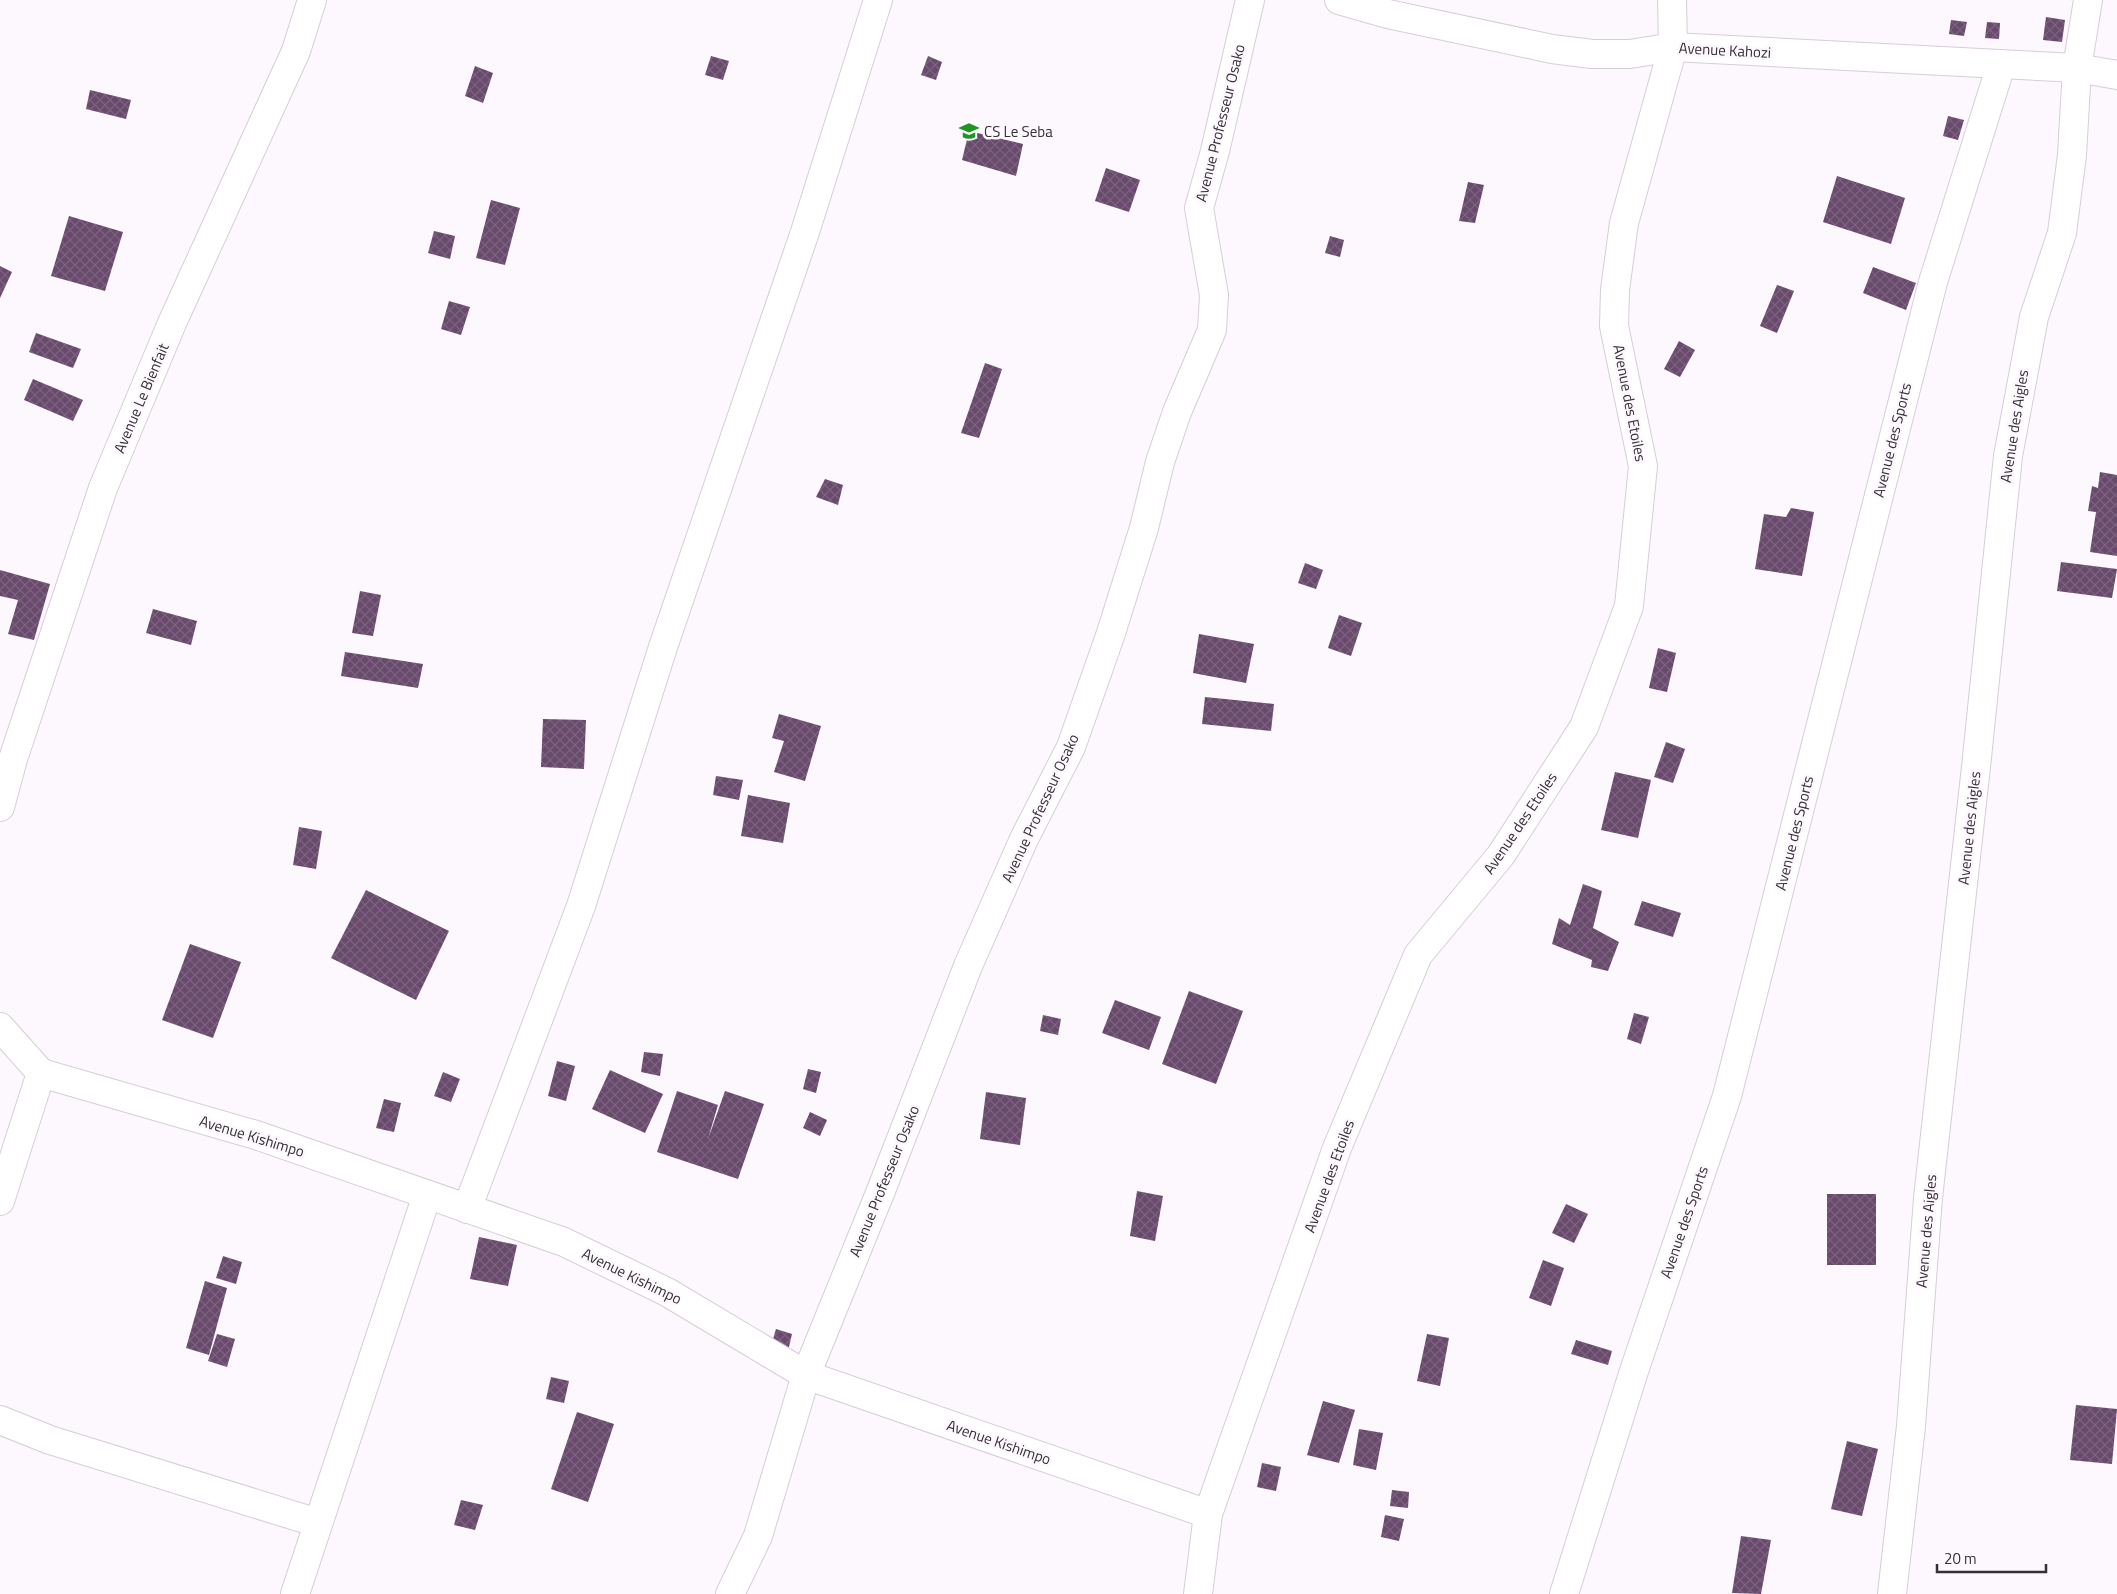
<svg xmlns="http://www.w3.org/2000/svg" width="2117" height="1594" viewBox="0 0 2117 1594" font-family="'Titillium Web',sans-serif">
  <defs>
    <pattern id="building-cross-hatch" width="8" height="8" patternUnits="userSpaceOnUse" patternTransform="scale(1.25)"><rect width="8" height="8" fill="#694a6d"/><path d="M0 0l8 8M0 8l8-8" fill="none" stroke="#7b627e"/></pattern>
  </defs>
  <rect width="100%" height="100%" fill="#fdf7fe"/>
  <!-- building -->
  <g fill="url(#building-cross-hatch)">
    <path d="M 2046,17 L 2065,20 L 2062,42 L 2043,40 Z"/>
    <path d="M 1951,20 L 1967,22 L 1964,36 L 1949,34 Z"/>
    <path d="M 1987,22 L 2000,23 L 1999,39 L 1985,38 Z"/>
    <path d="M 711,56 L 729,61 L 723,80 L 705,75 Z"/>
    <path d="M 928,56 L 942,62 L 936,80 L 921,75 Z"/>
    <path d="M 475,66 L 493,73 L 483,103 L 465,96 Z"/>
    <path d="M 90,90 L 131,100 L 126,119 L 86,109 Z"/>
    <path d="M 1948,116 L 1964,120 L 1958,140 L 1943,136 Z"/>
    <path d="M 969,131 L 1023,144 L 1016,176 L 962,160 Z"/>
    <path d="M 1106,168 L 1140,180 L 1129,212 L 1095,201 Z"/>
    <path d="M 1837,176 L 1905,198 L 1891,244 L 1823,222 Z"/>
    <path d="M 1468,182 L 1484,185 L 1475,223 L 1459,221 Z"/>
    <path d="M 491,200 L 520,208 L 505,265 L 476,258 Z"/>
    <path d="M 69,216 L 123,232 L 105,291 L 51,276 Z"/>
    <path d="M 434,231 L 455,236 L 450,259 L 428,253 Z"/>
    <path d="M 1330,236 L 1344,240 L 1340,257 L 1325,253 Z"/>
    <path d="M 0,266 L 12,272 L 0,298 Z"/>
    <path d="M 1873,267 L 1916,283 L 1906,310 L 1863,293 Z"/>
    <path d="M 1777,285 L 1794,291 L 1777,333 L 1760,326 Z"/>
    <path d="M 449,301 L 470,307 L 461,335 L 441,329 Z"/>
    <path d="M 36,333 L 81,349 L 73,368 L 29,352 Z"/>
    <path d="M 1679,341 L 1695,350 L 1680,377 L 1664,369 Z"/>
    <path d="M 985,363 L 1002,369 L 979,438 L 961,433 Z"/>
    <path d="M 33,379 L 83,400 L 73,421 L 24,400 Z"/>
    <path d="M 2100,472 L 2117,475 L 2117,556 L 2090,552 L 2096,512 L 2088,511 L 2092,486 L 2098,488 Z"/>
    <path d="M 825,479 L 843,485 L 838,505 L 816,497 Z"/>
    <path d="M 1791,508 L 1814,512 L 1802,576 L 1755,569 L 1764,514 L 1786,517 Z"/>
    <path d="M 2061,562 L 2117,569 L 2112,598 L 2057,591 Z"/>
    <path d="M 1305,563 L 1323,570 L 1316,589 L 1298,583 Z"/>
    <path d="M 0,570 L 50,584 L 34,640 L 8,634 L 18,600 L 0,596 Z"/>
    <path d="M 360,591 L 381,595 L 373,636 L 352,633 Z"/>
    <path d="M 153,609 L 197,621 L 191,645 L 146,633 Z"/>
    <path d="M 1339,615 L 1362,623 L 1351,656 L 1328,648 Z"/>
    <path d="M 1199,634 L 1254,644 L 1246,683 L 1193,673 Z"/>
    <path d="M 1658,648 L 1676,653 L 1667,692 L 1649,688 Z"/>
    <path d="M 345,652 L 423,664 L 418,688 L 341,676 Z"/>
    <path d="M 1205,697 L 1274,704 L 1271,731 L 1202,724 Z"/>
    <path d="M 779,714 L 821,726 L 805,781 L 774,772 L 784,741 L 772,738 Z"/>
    <path d="M 543,719 L 586,720 L 584,769 L 541,767 Z"/>
    <path d="M 1666,742 L 1685,749 L 1673,783 L 1654,777 Z"/>
    <path d="M 1615,772 L 1651,780 L 1638,838 L 1601,830 Z"/>
    <path d="M 716,776 L 743,780 L 739,800 L 713,795 Z"/>
    <path d="M 748,795 L 790,803 L 783,843 L 741,836 Z"/>
    <path d="M 299,827 L 322,831 L 316,869 L 293,865 Z"/>
    <path d="M 1583,884 L 1602,891 L 1593,928 L 1619,942 L 1608,971 L 1591,967 L 1592,960 L 1552,944 L 1559,918 L 1570,925 Z"/>
    <path d="M 366,890 L 449,931 L 416,1000 L 331,958 Z"/>
    <path d="M 1642,901 L 1681,913 L 1673,937 L 1634,925 Z"/>
    <path d="M 190,944 L 241,962 L 213,1038 L 162,1020 Z"/>
    <path d="M 1189,991 L 1243,1011 L 1216,1084 L 1162,1064 Z"/>
    <path d="M 1115,1000 L 1161,1017 L 1149,1050 L 1102,1033 Z"/>
    <path d="M 1634,1013 L 1649,1017 L 1641,1044 L 1627,1039 Z"/>
    <path d="M 1043,1015 L 1061,1019 L 1058,1035 L 1040,1031 Z"/>
    <path d="M 644,1052 L 663,1054 L 660,1076 L 641,1072 Z"/>
    <path d="M 557,1061 L 575,1066 L 566,1101 L 548,1096 Z"/>
    <path d="M 808,1069 L 821,1072 L 816,1093 L 803,1089 Z"/>
    <path d="M 610,1070 L 663,1094 L 645,1133 L 592,1109 Z"/>
    <path d="M 443,1072 L 460,1079 L 451,1102 L 434,1096 Z"/>
    <path d="M 677,1091 L 718,1105 L 708,1139 L 725,1091 L 764,1104 L 738,1179 L 657,1152 Z"/>
    <path d="M 986,1092 L 1026,1098 L 1020,1145 L 980,1139 Z"/>
    <path d="M 384,1099 L 401,1103 L 394,1132 L 376,1128 Z"/>
    <path d="M 810,1112 L 827,1120 L 820,1136 L 803,1128 Z"/>
    <path d="M 1137,1191 L 1163,1196 L 1155,1241 L 1130,1236 Z"/>
    <rect x="1827" y="1194" width="49" height="71"/>
    <path d="M 1566,1204 L 1588,1214 L 1574,1243 L 1552,1233 Z"/>
    <path d="M 479,1237 L 517,1245 L 508,1286 L 470,1279 Z"/>
    <path d="M 223,1256 L 242,1262 L 236,1284 L 216,1278 Z"/>
    <path d="M 1543,1260 L 1564,1268 L 1551,1306 L 1529,1298 Z"/>
    <path d="M 205,1281 L 227,1288 L 209,1355 L 186,1348 Z"/>
    <path d="M 776,1329 L 792,1334 L 788,1351 L 771,1346 Z"/>
    <path d="M 217,1334 L 235,1339 L 227,1367 L 208,1361 Z"/>
    <path d="M 1427,1334 L 1449,1338 L 1440,1386 L 1417,1381 Z"/>
    <path d="M 1576,1340 L 1612,1351 L 1608,1365 L 1571,1354 Z"/>
    <path d="M 551,1377 L 569,1381 L 564,1403 L 546,1399 Z"/>
    <path d="M 1323,1401 L 1355,1410 L 1339,1463 L 1307,1455 Z"/>
    <path d="M 2076,1405 L 2117,1409 L 2112,1464 L 2070,1460 Z"/>
    <path d="M 577,1412 L 614,1424 L 588,1502 L 551,1489 Z"/>
    <path d="M 1359,1429 L 1383,1433 L 1376,1470 L 1353,1465 Z"/>
    <path d="M 1847,1441 L 1878,1449 L 1862,1516 L 1831,1509 Z"/>
    <path d="M 1262,1463 L 1281,1467 L 1276,1491 L 1257,1487 Z"/>
    <path d="M 1392,1490 L 1409,1492 L 1408,1508 L 1390,1506 Z"/>
    <path d="M 461,1500 L 483,1505 L 475,1530 L 454,1525 Z"/>
    <path d="M 1385,1515 L 1404,1519 L 1399,1541 L 1381,1537 Z"/>
    <path d="M 1741,1536 L 1771,1540 L 1761,1594 L 1732,1593 Z"/>
  </g>
  <g fill="none" stroke-linecap="round" stroke-linejoin="round">
    <defs>
      <g id="street">
        <path d="M 1339,0 L 1388,14 L 1552,49 L 1592,54 L 1630,54 L 1673,47 L 2077,68 L 2117,75"/>
        <path d="M 0,807 L 13,759 L 103,488 L 172,323 L 296,51 L 312,0"/>
        <path d="M 0,1027 L 41,1073 L 0,1201"/>
        <path d="M 41,1073 L 256,1135 L 564,1242 L 667,1292 L 806,1375 L 1208,1514"/>
        <path d="M 467,1209 L 581,906 L 663,647 L 805,232 L 878,0"/>
        <path d="M 0,1420 L 50,1440 L 318,1523"/>
        <path d="M 295,1594 L 427,1195"/>
        <path d="M 730,1594 L 758,1536 L 806,1375 L 882,1188 L 968,966 L 1024,839 L 1071,747 L 1110,636 L 1144,528 L 1160,462 L 1177,412 L 1212,330 L 1214,295 L 1199,208 L 1215,151 L 1250,0"/>
        <path d="M 1198,1594 L 1208,1514 L 1337,1148 L 1418,955 L 1501,855 L 1584,727 L 1629,606 L 1643,466 L 1614,326 L 1615,290 L 1624,223 L 1673,47 L 1672,0"/>
        <path d="M 1564,1594 L 1634,1371 L 1727,1096 L 1933,282 L 2001,65"/>
        <path d="M 1892,1594 L 1911,1426 L 1928,1198 L 1976,767 L 2008,456 L 2034,317 L 2062,233 L 2072,155 L 2077,68 L 2088,0"/>
      </g>
    </defs>
    <!-- street casing -->
    <use href="#street" stroke="#d7cdd8" stroke-width="30"/>
    <!-- street -->
    <use href="#street" stroke="#fff" stroke-width="28"/>
  </g>
  <!-- icons -->
  <defs>
    <symbol id="school-bare" viewBox="-9 -9 18 18"><path d="M0-5L7-2L0 1L-7-2ZM-4 1L0 2.5L4 1V4Q0 6-4 4Z" fill="#1f9524" stroke="#fdf7fe" stroke-width="2.5" paint-order="stroke"/></symbol>
  </defs>
  <g fill-rule="evenodd">
    <use href="#school-bare" x="955" y="117" width="28" height="28"/>
  </g>
  <g text-anchor="middle" dominant-baseline="central" stroke-width="5" stroke-linejoin="round" paint-order="stroke">
    <!-- street labels -->
    <g font-size="15" fill="#353135" stroke="#fdf7fe">
      <text transform="translate(1725 50) rotate(3)">Avenue Kahozi</text>
      <text transform="translate(1220 123) rotate(-76)">Avenue Professeur Osako</text>
      <text transform="translate(141 398) rotate(-67)">Avenue Le Bienfait</text>
      <text transform="translate(1630 403) rotate(79)">Avenue des Etoiles</text>
      <text transform="translate(2014 426) rotate(-81)">Avenue des Aigles</text>
      <text transform="translate(1892 440) rotate(-76)">Avenue des Sports</text>
      <text transform="translate(1040 808) rotate(-65)">Avenue Professeur Osako</text>
      <text transform="translate(1520 823) rotate(-56)">Avenue des Etoiles</text>
      <text transform="translate(1969 828) rotate(-84)">Avenue des Aigles</text>
      <text transform="translate(1794 833) rotate(-76)">Avenue des Sports</text>
      <text transform="translate(252 1136) rotate(17)">Avenue Kishimpo</text>
      <text transform="translate(1329 1176) rotate(-70)">Avenue des Etoiles</text>
      <text transform="translate(884 1181) rotate(-68)">Avenue Professeur Osako</text>
      <text transform="translate(1684 1222) rotate(-71)">Avenue des Sports</text>
      <text transform="translate(1926 1231) rotate(-85)">Avenue des Aigles</text>
      <text transform="translate(632 1276) rotate(26)">Avenue Kishimpo</text>
      <text transform="translate(999 1442) rotate(19)">Avenue Kishimpo</text>
    </g>
    <!-- poi labels -->
    <g font-size="15" fill="#353135" stroke="#fdf7fe" text-anchor="start">
      <text x="984" y="131">CS Le Seba</text>
    </g>
  </g>
  <!-- scale -->
  <path d="M1937 1564v8h109v-8" fill="none" stroke="#353135" stroke-width="2.5"/>
  <text x="1944" y="1564" font-size="15" fill="#353135" stroke="#fdf7fe" stroke-width="4" paint-order="stroke">20 m</text>
</svg>
